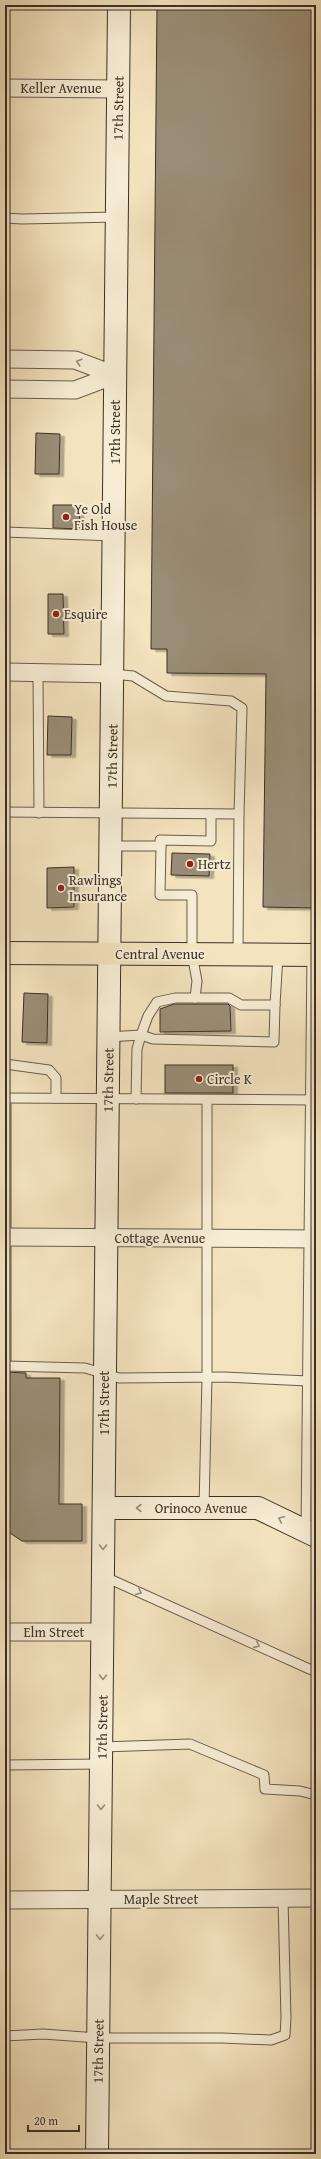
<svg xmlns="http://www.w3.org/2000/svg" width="321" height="2159" viewBox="0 0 321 2159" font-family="'Gentium Book Plus',serif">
  <defs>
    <filter id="shadow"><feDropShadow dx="4.5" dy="2.5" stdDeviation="0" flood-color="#0004"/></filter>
  </defs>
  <rect width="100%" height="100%" fill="#f3e3bf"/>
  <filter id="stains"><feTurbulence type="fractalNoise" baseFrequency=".005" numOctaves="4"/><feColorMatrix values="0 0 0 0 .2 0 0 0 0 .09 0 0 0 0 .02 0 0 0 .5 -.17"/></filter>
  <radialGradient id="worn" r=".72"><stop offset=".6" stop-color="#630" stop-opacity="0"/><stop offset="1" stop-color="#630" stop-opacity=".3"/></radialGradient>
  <!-- building -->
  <g fill="#9a8d76" stroke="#3a3026" filter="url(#shadow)">
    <path d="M 157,5 L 316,5 L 316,908 L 263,907 L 266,674 L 167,673 L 167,649 L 151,649 Z"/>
    <path d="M 36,433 L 60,434 L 59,474 L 35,474 Z"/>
    <path d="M 53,505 L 79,505 L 80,529 L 53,528 Z"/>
    <path d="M 48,594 L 63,594 L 64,634 L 48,634 Z"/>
    <path d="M 48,716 L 72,717 L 71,755 L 47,755 Z"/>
    <path d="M 172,853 L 210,854 L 209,876 L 171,875 Z"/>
    <path d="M 74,867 L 74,907 L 47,908 L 47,868 Z"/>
    <path d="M 24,993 L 48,994 L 47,1043 L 22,1042 Z"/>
    <path d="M 174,1004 L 228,1004 L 230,1006 L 231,1031 L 160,1032 L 160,1009 Z"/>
    <rect x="165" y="1065" width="68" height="28"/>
    <path d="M 5,1372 L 26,1373 L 26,1378 L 60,1378 L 59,1504 L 82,1504 L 82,1541 L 22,1541 L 7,1531 L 8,1490 L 5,1490 Z"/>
  </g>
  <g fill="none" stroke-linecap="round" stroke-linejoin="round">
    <defs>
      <g id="lane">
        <path d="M 5,218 L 22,219 L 117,217"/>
        <path d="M 5,532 L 114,536"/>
        <path d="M 38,672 L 39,813"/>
        <path d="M 113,674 L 133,676 L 166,696 L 231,701 L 242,708 L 239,814"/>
        <path d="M 5,812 L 239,814 L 238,954"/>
        <path d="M 111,846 L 161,846 L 160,895 L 192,895 L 192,954 L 197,981 L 195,998 L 229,998 L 241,1005 L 275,1005 L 278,955"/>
        <path d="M 161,846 L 160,840 L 211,841 L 211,814"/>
        <path d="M 108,1037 L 141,1035 L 148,1016 L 157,1002 L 175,998 L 195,998"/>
        <path d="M 5,1064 L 49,1070 L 56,1078 L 56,1098"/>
        <path d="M 5,1098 L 315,1100"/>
        <path d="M 136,1099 L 137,1049 L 141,1035 L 153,1039 L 274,1042 L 275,1005"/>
        <path d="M 5,1366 L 85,1368 L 119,1378 L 224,1377 L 308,1381"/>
        <path d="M 6,1366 L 6,1098"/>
        <path d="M 204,1508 L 207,1377 L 207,1100"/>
        <path d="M 306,1530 L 312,955"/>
        <path d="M 103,1576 L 316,1672"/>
        <path d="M 102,1747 L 190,1744 L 264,1775 L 265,1789 L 300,1791 L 316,1795"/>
        <path d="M 5,1765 L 102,1764"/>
        <path d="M 5,2036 L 43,2034 L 98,2038 L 222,2038 L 271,2040 L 285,2035 L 286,2018 L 283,1899"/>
      </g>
      <g id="street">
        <path d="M 5,88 L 118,89"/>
        <path d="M 5,359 L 75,360 L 115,375"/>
        <path d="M 5,389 L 75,390 L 115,375"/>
        <path d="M 5,672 L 113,674"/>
        <path d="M 5,1237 L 316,1239"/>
        <path d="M 5,1632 L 103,1632"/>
        <path d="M 5,1900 L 316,1898"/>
      </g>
      <g id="secondary">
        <path d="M 104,1508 L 258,1508 L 316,1536"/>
        <path d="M 97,2154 L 119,5"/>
      </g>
      <path id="primary" d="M 5,953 L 316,955"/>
    </defs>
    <!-- lane casing -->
    <use href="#lane" stroke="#685d4c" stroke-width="11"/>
    <!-- street casing -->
    <use href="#street" stroke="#685d4c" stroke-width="19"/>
    <!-- secondary casing -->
    <use href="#secondary" stroke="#3a3026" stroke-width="24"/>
    <!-- primary casing -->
    <use href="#primary" stroke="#3a3026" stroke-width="24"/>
    <!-- lane -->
    <use href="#lane" stroke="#f7edd5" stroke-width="9"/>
    <!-- street -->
    <use href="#street" stroke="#f7edd5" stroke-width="17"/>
    <!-- secondary -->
    <use href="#secondary" stroke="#f7edd5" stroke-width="22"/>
    <!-- primary -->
    <use href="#primary" stroke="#f3e3bf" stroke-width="22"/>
  </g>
  <!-- one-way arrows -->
  <defs><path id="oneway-chevron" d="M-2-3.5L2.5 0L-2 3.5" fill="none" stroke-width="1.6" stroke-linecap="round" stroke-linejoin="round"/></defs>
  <g stroke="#988e7e">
    <use href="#oneway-chevron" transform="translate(79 362) rotate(-163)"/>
    <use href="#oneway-chevron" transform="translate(139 1508) rotate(-180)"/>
    <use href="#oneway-chevron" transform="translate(281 1519) rotate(-155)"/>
    <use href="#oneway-chevron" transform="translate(103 1547) rotate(90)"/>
    <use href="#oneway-chevron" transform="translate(139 1592) rotate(24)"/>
    <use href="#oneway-chevron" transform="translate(257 1645) rotate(24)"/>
    <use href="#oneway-chevron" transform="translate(103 1677) rotate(91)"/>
    <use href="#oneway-chevron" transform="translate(101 1807) rotate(91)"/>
    <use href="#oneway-chevron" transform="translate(100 1937) rotate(91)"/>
  </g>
  <!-- markers -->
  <g fill="#8f2418" stroke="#f7edd5" stroke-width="1.5">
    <circle cx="66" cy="517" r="4"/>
    <circle cx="56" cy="614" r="4"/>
    <circle cx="190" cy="864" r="4"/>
    <circle cx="61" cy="888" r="4"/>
    <circle cx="199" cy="1079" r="4"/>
  </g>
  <g text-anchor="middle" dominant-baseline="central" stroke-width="4" stroke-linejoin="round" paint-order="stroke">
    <!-- street labels -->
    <g font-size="14" fill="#3a3026" stroke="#f7edd5">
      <text x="61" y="88">Keller Avenue</text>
      <text transform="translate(118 108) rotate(-89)">17th Street</text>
      <text transform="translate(115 432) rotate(-90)">17th Street</text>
      <text transform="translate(112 756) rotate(-89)">17th Street</text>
      <text x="160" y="954">Central Avenue</text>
      <text transform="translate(108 1080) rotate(-89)">17th Street</text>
      <text x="160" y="1238">Cottage Avenue</text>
      <text transform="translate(104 1403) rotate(-90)">17th Street</text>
      <text x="201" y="1508">Orinoco Avenue</text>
      <text x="54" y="1632">Elm Street</text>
      <text transform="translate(102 1727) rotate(-89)">17th Street</text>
      <text x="161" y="1899">Maple Street</text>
      <text transform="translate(98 2051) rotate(-89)">17th Street</text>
    </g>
    <!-- poi labels -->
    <g font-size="14" fill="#3a3026" stroke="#f7edd5" text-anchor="start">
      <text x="74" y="509">Ye Old<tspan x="74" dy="16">Fish House</tspan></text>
      <text x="64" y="614">Esquire</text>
      <text x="198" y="864">Hertz</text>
      <text x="69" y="880">Rawlings<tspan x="69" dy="16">Insurance</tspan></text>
      <text x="207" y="1079">Circle K</text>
    </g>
  </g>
  <!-- margin -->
  <rect width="321" height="2159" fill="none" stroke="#f3e3bf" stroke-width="20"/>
  <rect x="6" y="6" width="309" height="2147" fill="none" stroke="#3a3026" stroke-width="2"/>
  <rect x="10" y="10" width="301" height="2139" fill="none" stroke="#3a3026"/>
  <!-- scale -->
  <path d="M28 2125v6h51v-6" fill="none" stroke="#3a3026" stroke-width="2"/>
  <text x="34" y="2125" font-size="12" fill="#3a3026" stroke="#f7edd5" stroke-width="3" paint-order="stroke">20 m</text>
  <rect width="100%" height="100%" filter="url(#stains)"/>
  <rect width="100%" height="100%" fill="url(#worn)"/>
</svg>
